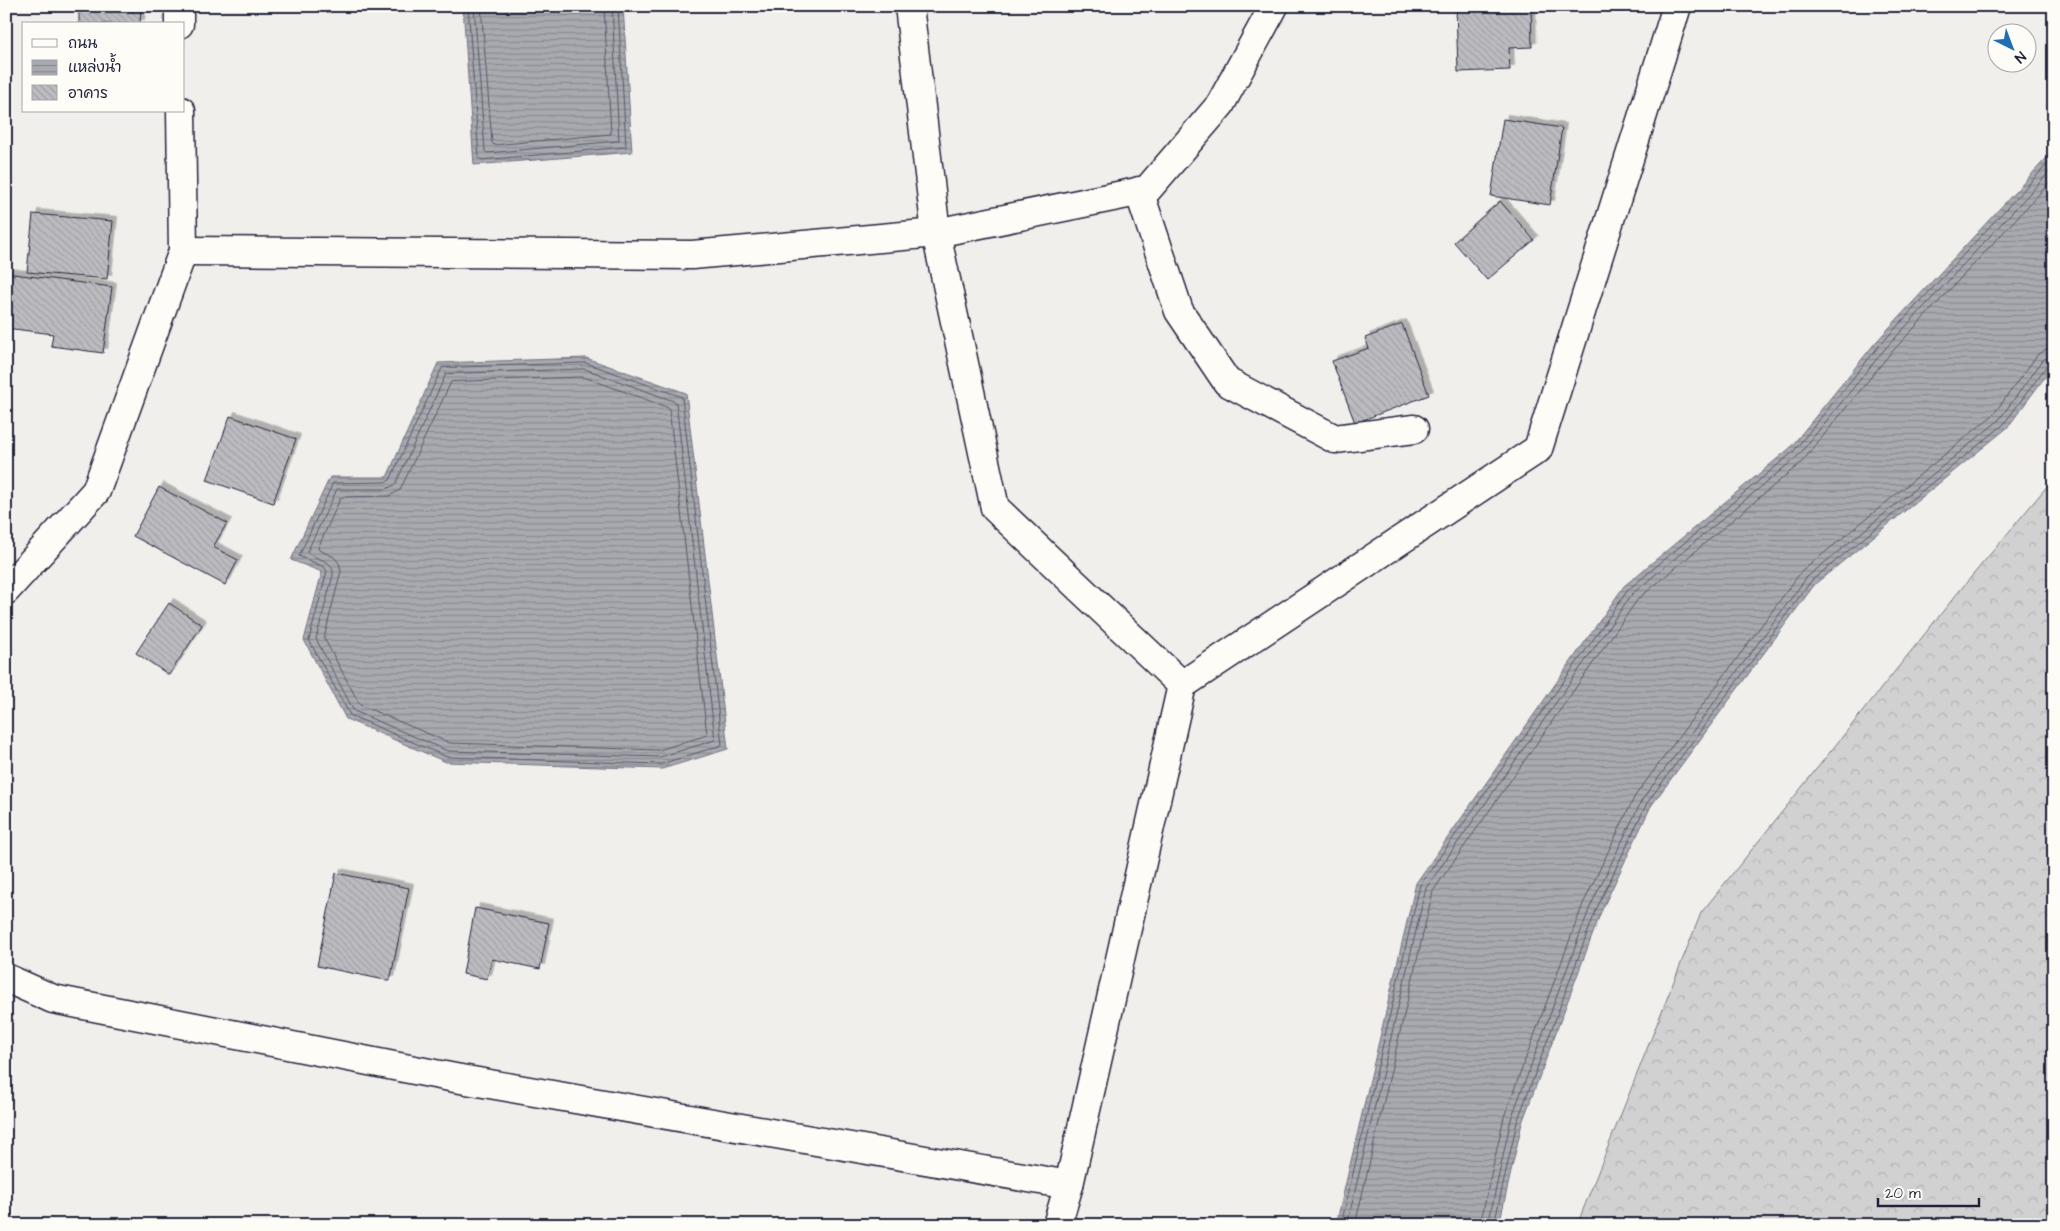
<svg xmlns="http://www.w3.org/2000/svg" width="2060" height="1231" viewBox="0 0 2060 1231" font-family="'Architects Daughter','Playpen Sans Thai',sans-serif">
  <defs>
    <pattern id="forest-crowns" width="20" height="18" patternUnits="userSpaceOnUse" patternTransform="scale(1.25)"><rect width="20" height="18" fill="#d2d1d1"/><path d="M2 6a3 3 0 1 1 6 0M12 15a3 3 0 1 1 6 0" fill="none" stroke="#b4b3b4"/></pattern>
    <pattern id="water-rules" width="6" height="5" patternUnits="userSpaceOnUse" patternTransform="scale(1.25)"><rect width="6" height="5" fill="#a9a9b0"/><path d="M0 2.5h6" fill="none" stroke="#898990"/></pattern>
    <pattern id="building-back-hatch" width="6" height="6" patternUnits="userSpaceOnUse" patternTransform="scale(1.25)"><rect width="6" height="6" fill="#bcbcc0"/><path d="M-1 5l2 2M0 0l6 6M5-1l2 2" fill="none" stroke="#a1a1a6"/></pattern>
    <filter id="shadow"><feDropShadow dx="4.5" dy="-4.5" stdDeviation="0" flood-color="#0004"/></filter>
  </defs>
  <rect width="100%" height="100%" fill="#f0efec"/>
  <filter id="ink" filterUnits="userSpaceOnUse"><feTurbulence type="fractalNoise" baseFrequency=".02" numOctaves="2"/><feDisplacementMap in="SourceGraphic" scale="10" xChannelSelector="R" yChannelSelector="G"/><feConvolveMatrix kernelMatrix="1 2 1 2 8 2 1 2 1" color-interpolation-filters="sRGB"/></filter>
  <g filter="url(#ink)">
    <!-- forest -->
    <path fill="url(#forest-crowns)" stroke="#7a7a86" d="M 2054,478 L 2054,1225 L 1577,1225 L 1701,913 L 1956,595 Z"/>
    <!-- water -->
    <g fill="url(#water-rules)" stroke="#737381">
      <path d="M 463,6 L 623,6 L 632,152 L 474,165 Z"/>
      <path d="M 2054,150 L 2054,365 L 2007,428 L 1815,584 L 1651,806 L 1601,912 L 1522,1123 L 1499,1225 L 1336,1225 L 1416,883 L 1624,586 L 1790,448 L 1875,343 Z"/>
      <path d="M 586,358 L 686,393 L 728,749 L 662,769 L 446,762 L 346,719 L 304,640 L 322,572 L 291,560 L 330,477 L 387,477 L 438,363 Z"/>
    </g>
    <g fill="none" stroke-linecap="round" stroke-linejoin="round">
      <!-- shore -->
      <g stroke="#58586a" stroke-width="1">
        <path d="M 468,6 L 479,158 L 481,160 L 626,147 L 618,6"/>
        <path d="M 474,6 L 485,151 L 487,153 L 619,141 L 612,6"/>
        <path d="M 481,6 L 492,143 L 494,145 L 611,134 L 604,6"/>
        <path d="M 586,363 L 682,397 L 722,745 L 661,764 L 447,757 L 350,715 L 309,640 L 327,571 L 324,567 L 299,556 L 333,483 L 386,482 L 390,480 L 442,368 Z"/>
        <path d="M 585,369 L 676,402 L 715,740 L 660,757 L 448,751 L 354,711 L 316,639 L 333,575 C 334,558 316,561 307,552 L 337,489 L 386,489 L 395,485 L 446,374 Z"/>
        <path d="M 584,377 L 669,408 L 707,735 L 659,750 L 450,743 L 360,705 L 324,638 L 341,571 L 339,563 L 334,557 L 319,550 L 318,548 L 341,497 L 389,496 L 400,490 L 451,382 Z"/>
        <path d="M 1341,1225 L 1420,885 L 1628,590 L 1793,452 L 1879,346 L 2054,157"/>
        <path d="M 1347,1225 L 1426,888 L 1632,594 L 1798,456 L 1884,350 L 2054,167"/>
        <path d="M 1355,1225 L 1433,891 L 1638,599 L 1802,462 L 1889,355 L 2054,178"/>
        <path d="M 1480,1225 L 1504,1117 L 1583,904 L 1635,796 L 1801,572 L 1993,415 L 2038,354 L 2045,350 L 2054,348"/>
        <path d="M 1488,1225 L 1511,1119 L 1590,907 L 1642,800 L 1807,577 L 1998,421 L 2043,360 L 2048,357 L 2054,356"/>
        <path d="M 1494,1225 L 1517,1122 L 1596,910 L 1647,803 L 1811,581 L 2003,425 L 2048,364 L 2054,362"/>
      </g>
    </g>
    <!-- building -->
    <g fill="url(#building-back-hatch)" stroke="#22223b" filter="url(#shadow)">
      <path d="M 79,6 L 141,6 L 140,24 L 79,24 Z"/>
      <path d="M 1456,6 L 1531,6 L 1532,47 L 1509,48 L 1510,70 L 1458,72 Z"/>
      <path d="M 1503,119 L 1562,128 L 1550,205 L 1491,196 Z"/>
      <path d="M 1500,201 L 1534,240 L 1487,280 L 1454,242 Z"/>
      <path d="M 33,214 L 113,221 L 107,279 L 27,272 Z"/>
      <path d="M 6,273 L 112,287 L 103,353 L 51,346 L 53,334 L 6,328 Z"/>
      <path d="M 1402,324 L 1429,395 L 1355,423 L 1332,361 L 1369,348 L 1365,338 Z"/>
      <path d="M 230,416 L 296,439 L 273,503 L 207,480 Z"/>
      <path d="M 159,487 L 227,523 L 213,547 L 238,560 L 225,585 L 133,536 Z"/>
      <path d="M 169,603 L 202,625 L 169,675 L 136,653 Z"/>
      <path d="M 336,873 L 409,888 L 390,981 L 317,966 Z"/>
      <path d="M 475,908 L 549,923 L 540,969 L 492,959 L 487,979 L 463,974 Z"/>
    </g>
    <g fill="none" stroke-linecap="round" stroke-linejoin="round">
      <defs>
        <g id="minor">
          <path d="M 179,6 L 179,24"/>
          <path d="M 909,6 L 936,233 L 995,508 L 1182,685"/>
          <path d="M 1139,191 L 1179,311 L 1227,382 L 1335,439 L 1414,429"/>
          <path d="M 183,251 L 692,255 L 936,233 L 1147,190 L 1220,105 L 1274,6"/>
          <path d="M 6,590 L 96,491 L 183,251 L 181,111"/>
          <path d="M 6,978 L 53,999 L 455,1078 L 1069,1185"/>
          <path d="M 1057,1225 L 1069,1185 L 1182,685 L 1538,449 L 1677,6"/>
        </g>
      </defs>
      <!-- minor casing -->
      <use href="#minor" stroke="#22223b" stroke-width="31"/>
      <!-- minor -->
      <use href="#minor" stroke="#fdfcf7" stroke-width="28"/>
    </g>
  </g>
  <!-- margin -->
  <rect width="2060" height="1231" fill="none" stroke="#fdfcf7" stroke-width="25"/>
  <rect x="12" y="12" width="2035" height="1206" fill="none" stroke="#22223b" stroke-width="2" filter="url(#ink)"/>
  <!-- legend -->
  <rect x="22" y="22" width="162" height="90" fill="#fdfcf7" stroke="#a5a5ac"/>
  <rect x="32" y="39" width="25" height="8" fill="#fdfcf7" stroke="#a5a5ac"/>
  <text x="68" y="48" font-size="15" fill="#22223b">ถนน</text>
  <rect x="32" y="60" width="25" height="15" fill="url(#water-rules)" stroke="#a5a5ac"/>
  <text x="68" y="72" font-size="15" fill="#22223b">แหล่งน้ำ</text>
  <rect x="32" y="85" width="25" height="15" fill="url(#building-back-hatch)" stroke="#a5a5ac"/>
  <text x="68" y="98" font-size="15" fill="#22223b">อาคาร</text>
  <!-- north arrow -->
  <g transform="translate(2012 48) rotate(138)"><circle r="24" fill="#fdfcf7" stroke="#a5a5ac"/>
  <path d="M0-4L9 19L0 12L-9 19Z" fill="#1f6fb2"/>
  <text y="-8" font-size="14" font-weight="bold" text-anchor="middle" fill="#22223b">N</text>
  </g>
  <!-- scale -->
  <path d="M1878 1198v8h101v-8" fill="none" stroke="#22223b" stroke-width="2.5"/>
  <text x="1885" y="1198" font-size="15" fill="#22223b" stroke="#fdfcf7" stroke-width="4" paint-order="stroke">20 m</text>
</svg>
